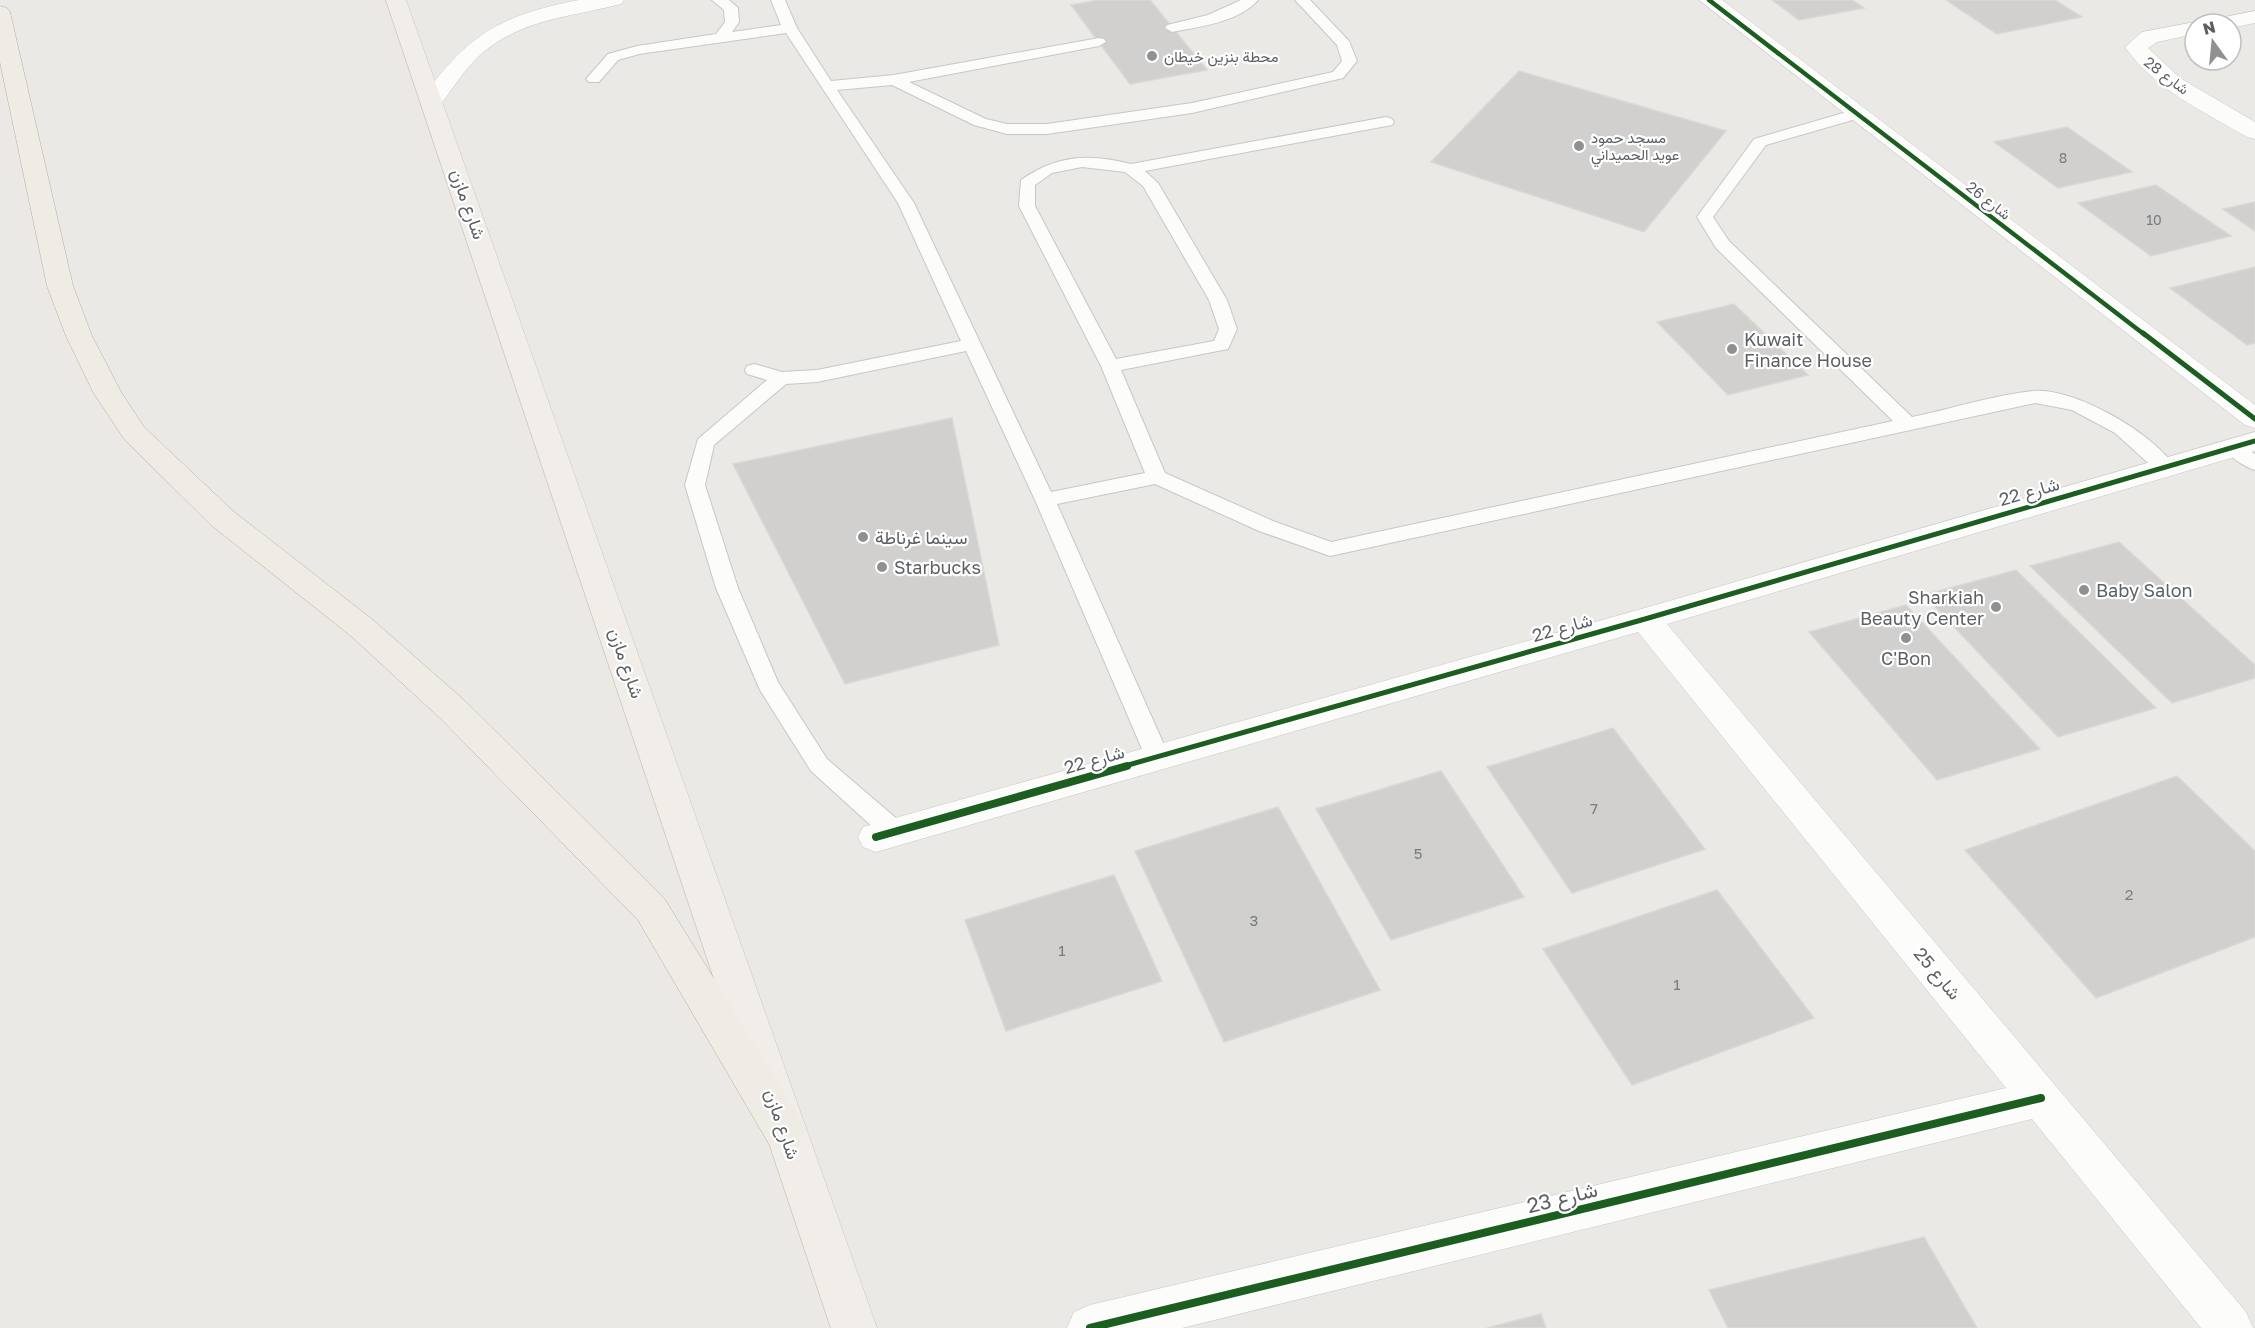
<svg xmlns="http://www.w3.org/2000/svg" width="2255" height="1328" viewBox="0 0 2255 1328" font-family="'Golos Text',Vazirmatn,sans-serif">
  <rect width="100%" height="100%" fill="#eae9e6"/>
  <!-- building -->
  <g fill="#d1d0cf" stroke="#dad8d5" stroke-width="1.5">
    <path d="M 1099,0 L 1150,0 L 1207,70 L 1130,84 L 1071,5 Z"/>
    <path d="M 1772,0 L 1852,0 L 1864,8 L 1799,20 Z"/>
    <path d="M 1946,0 L 2055,0 L 2082,17 L 1997,34 Z"/>
    <path d="M 1519,71 L 1726,131 L 1644,232 L 1431,162 Z"/>
    <path d="M 2067,127 L 2132,172 L 2058,188 L 1994,142 Z"/>
    <path d="M 2156,185 L 2231,236 L 2151,256 L 2078,203 Z"/>
    <path d="M 2255,202 L 2255,231 L 2223,209 Z"/>
    <path d="M 2255,267 L 2255,343 L 2247,345 L 2170,288 Z"/>
    <path d="M 1734,304 L 1808,375 L 1728,395 L 1657,322 Z"/>
    <path d="M 952,418 L 999,645 L 845,684 L 733,464 Z"/>
    <path d="M 2119,542 L 2255,665 L 2255,678 L 2172,703 L 2030,566 Z"/>
    <path d="M 2016,570 L 2156,708 L 2058,737 L 1924,595 Z"/>
    <path d="M 1906,605 L 2040,749 L 1937,780 L 1809,632 Z"/>
    <path d="M 1613,728 L 1705,849 L 1572,893 L 1487,767 Z"/>
    <path d="M 1441,771 L 1524,897 L 1391,940 L 1316,809 Z"/>
    <path d="M 2177,776 L 2255,851 L 2255,937 L 2096,998 L 1965,850 Z"/>
    <path d="M 1278,807 L 1380,990 L 1224,1042 L 1135,851 Z"/>
    <path d="M 1114,875 L 1162,981 L 1006,1031 L 965,920 Z"/>
    <path d="M 1717,890 L 1814,1018 L 1632,1085 L 1543,949 Z"/>
    <path d="M 1924,1237 L 1977,1328 L 1728,1328 L 1709,1290 Z"/>
    <path d="M 1541,1314 L 1546,1328 L 1487,1328 Z"/>
  </g>
  <g fill="none" stroke-linecap="round" stroke-linejoin="round">
    <defs>
      <g id="service">
        <path d="M 712,0 L 729,0 L 738,8 L 739,22 L 732,32 L 781,25 L 771,0 L 785,0 L 797,28 L 831,81 L 894,75 L 1099,38 L 1104,39 L 1106,42 L 1099,46 L 909,82 L 986,119 L 1007,124 L 1047,124 L 1192,103 L 1333,72 L 1342,61 L 1337,45 L 1295,0 L 1310,0 L 1349,41 L 1357,61 L 1343,78 L 1192,113 L 1047,134 L 1007,134 L 974,125 L 892,85 L 837,90 L 914,203 L 1051,492 L 1145,473 L 1101,366 L 1019,206 L 1021,180 C 1056,155 1090,153 1131,164 L 1386,117 L 1392,119 L 1394,122 L 1392,125 L 1145,171 L 1158,183 L 1227,300 L 1237,329 L 1228,349 L 1121,370 L 1165,473 L 1273,521 L 1331,542 L 1893,421 L 1716,248 L 1697,217 L 1754,139 L 1857,109 L 1863,111 L 1865,114 L 1863,117 L 1766,145 L 1713,217 L 1729,241 L 1912,417 C 1951,409 1993,395 2033,391 C 2074,387 2153,433 2175,467 L 2172,472 L 2158,472 L 2115,433 L 2072,410 L 2035,403 L 1330,556 L 1259,531 L 1155,484 L 1057,504 L 1169,756 L 1165,762 L 1157,765 L 1149,762 L 1145,756 L 1035,500 L 966,351 L 817,382 L 786,384 L 714,445 L 705,485 L 738,588 L 778,682 L 827,759 L 904,825 L 907,832 L 904,839 L 895,842 L 886,839 L 811,771 L 760,690 L 716,588 L 685,485 L 698,439 L 767,380 L 747,374 L 745,370 L 747,366 L 754,364 L 782,372 L 817,370 L 961,341 L 898,203 L 786,33 L 639,54 L 618,60 L 599,82 L 589,82 L 586,79 L 608,54 L 637,46 L 716,34 L 725,22 L 724,10 ZM 1082,167 L 1125,172 L 1143,186 L 1209,300 L 1219,329 L 1214,341 L 1116,359 L 1035,206 L 1035,185 L 1052,173 Z"/>
        <path d="M 1241,0 L 1258,0 C 1239,22 1199,27 1172,32 L 1165,28 L 1167,25 L 1208,15 Z"/>
        <path d="M 2233,441 L 2255,454 L 2255,470 C 2244,467 2230,457 2223,447 L 2226,443 Z"/>
      </g>
      <g id="minor">
        <path d="M 1699,0 L 1722,0 L 2255,405 L 2255,428 L 2245,425 Z"/>
        <path d="M 2255,11 L 2255,23 L 2231,28 L 2231,24 L 2206,24 L 2210,20 Z"/>
        <path d="M 2195,22 L 2203,24 L 2195,24 L 2195,34 L 2157,42 L 2148,48 L 2180,78 L 2255,122 L 2255,139 L 2247,137 C 2203,111 2155,90 2125,47 L 2142,32 Z"/>
        <path d="M 2255,432 L 2255,451 L 1667,624 L 2246,1312 L 2253,1328 L 2201,1328 L 2032,1119 L 1182,1328 L 1067,1328 L 1074,1312 L 1090,1305 L 2006,1088 L 1638,632 L 876,852 L 863,847 L 858,837 L 863,827 L 1645,608 Z"/>
      </g>
      <path id="secondary" d="M 579,0 L 624,0 L 621,4 C 571,17 519,19 479,56 C 464,70 453,88 441,104 L 425,104 L 422,99 C 467,34 502,15 579,0 Z"/>
      <path id="primary" d="M 386,0 L 406,0 L 877,1328 L 831,1328 Z"/>
      <path id="trunk" d="M 0,6 L 7,8 L 10,12 L 73,286 L 92,336 L 121,392 L 144,427 L 233,511 L 373,620 L 464,700 L 664,898 L 799,1116 L 805,1130 L 799,1144 L 784,1149 L 769,1144 L 638,920 L 440,718 L 351,636 L 211,525 L 124,439 L 93,392 L 66,336 L 47,286 L 0,62 Z"/>
    </defs>
    <!-- service casing -->
    <use href="#service" stroke="#c7c7c6" stroke-width="2"/>
    <!-- minor casing -->
    <use href="#minor" stroke="#c7c7c6" stroke-width="1"/>
    <!-- secondary casing -->
    <use href="#secondary" stroke="#c4c6c5" stroke-width="1"/>
    <!-- primary casing -->
    <use href="#primary" stroke="#cfc6b7" stroke-width="1"/>
    <!-- trunk casing -->
    <use href="#trunk" stroke="#bdad98" stroke-width="1"/>
    <!-- service -->
    <use href="#service" fill="#fcfcfb" fill-rule="evenodd"/>
    <!-- minor -->
    <use href="#minor" fill="#fcfcfb" fill-rule="evenodd"/>
    <!-- secondary -->
    <use href="#secondary" fill="#fcfcfb" fill-rule="evenodd"/>
    <!-- primary -->
    <use href="#primary" fill="#f1eee9" fill-rule="evenodd"/>
    <!-- trunk -->
    <use href="#trunk" fill="#efece6" fill-rule="evenodd"/>
    <defs>
      <path id="cycleway-far2" d="M 1709,0 L 2145,335"/>
      <g id="cycleway-far1">
        <path d="M 2143,333 L 2255,419"/>
        <path d="M 1121,767 L 1645,619 L 2255,441"/>
      </g>
      <g id="cycleway">
        <path d="M 876,837 L 1127,766"/>
        <path d="M 1090,1328 L 2041,1098"/>
      </g>
    </defs>
    <!-- cycleway-far2 casing -->
    <use href="#cycleway-far2" stroke="#fff" stroke-width="8"/>
    <!-- cycleway-far1 casing -->
    <use href="#cycleway-far1" stroke="#fff" stroke-width="9"/>
    <!-- cycleway casing -->
    <use href="#cycleway" stroke="#fff" stroke-width="11"/>
    <!-- cycleway-far2 -->
    <use href="#cycleway-far2" stroke="#1b5e20" stroke-width="4.5"/>
    <!-- cycleway-far1 -->
    <use href="#cycleway-far1" stroke="#1b5e20" stroke-width="5"/>
    <!-- cycleway -->
    <use href="#cycleway" stroke="#1b5e20" stroke-width="8"/>
  </g>
  <!-- markers -->
  <g fill="#8e9091" stroke="#fff" stroke-width="2">
    <circle cx="1152" cy="56" r="6"/>
    <circle cx="1579" cy="146" r="6"/>
    <circle cx="1732" cy="349" r="6"/>
    <circle cx="863" cy="537" r="6"/>
    <circle cx="882" cy="567" r="6"/>
    <circle cx="2084" cy="590" r="6"/>
    <circle cx="1996" cy="607" r="6"/>
    <circle cx="1906" cy="638" r="6"/>
  </g>
  <g text-anchor="middle" dominant-baseline="central" stroke-width="4.5" stroke-linejoin="round" paint-order="stroke">
    <!-- far-number labels -->
    <g font-size="14" fill="#7a7d7f">
      <text x="2063" y="157">8</text>
      <text x="2154" y="219">10</text>
    </g>
    <!-- far-poi labels -->
    <g font-size="15" fill="#5c6063" stroke="#fff" text-anchor="start">
      <text x="1164" y="56">محطة بنزين خيطان</text>
      <text x="1591" y="137">مسجد حمود<tspan x="1591" dy="17">عويد الحميداني</tspan></text>
    </g>
    <!-- far-street labels -->
    <g font-size="15" fill="#5c6063" stroke="#fff">
      <text transform="translate(2167 75) rotate(37)">شارع 28</text>
      <text transform="translate(1989 200) rotate(38)">شارع 26</text>
    </g>
    <!-- number labels -->
    <g font-size="15" fill="#7a7d7f">
      <text x="1594" y="808">7</text>
      <text x="1418" y="853">5</text>
      <text x="2129" y="894">2</text>
      <text x="1254" y="920">3</text>
      <text x="1062" y="950">1</text>
      <text x="1677" y="984">1</text>
    </g>
    <!-- street labels -->
    <g font-size="18" fill="#5c6063" stroke="#fff">
      <text transform="translate(469 204) rotate(71)">شارع مازن</text>
      <text transform="translate(2029 491) rotate(-16)">شارع 22</text>
      <text transform="translate(1562 627) rotate(-16)">شارع 22</text>
      <text transform="translate(627 663) rotate(71)">شارع مازن</text>
      <text transform="translate(1094 759) rotate(-16)">شارع 22</text>
      <text transform="translate(1938 973) rotate(50)">شارع 25</text>
      <text transform="translate(783 1124) rotate(71)">شارع مازن</text>
    </g>
    <!-- poi labels -->
    <g font-size="18" fill="#5c6063" stroke="#fff" text-anchor="start">
      <text x="1744" y="339">Kuwait<tspan x="1744" dy="21">Finance House</tspan></text>
      <text x="875" y="537">سينما غرناطة</text>
      <text x="894" y="567">Starbucks</text>
      <text x="2096" y="590">Baby Salon</text>
      <text x="1984" y="597" text-anchor="end">Sharkiah<tspan x="1984" dy="21">Beauty Center</tspan></text>
      <text x="1906" y="658" text-anchor="middle">C'Bon</text>
    </g>
    <!-- near-street labels -->
    <g font-size="21" fill="#5c6063" stroke="#fff">
      <text transform="translate(1562 1197) rotate(-14)">شارع 23</text>
    </g>
  </g>
  <!-- north arrow -->
  <g transform="translate(2213 42) rotate(345)"><circle r="28" fill="#ffffff" stroke="#bebfc1" stroke-width="1.5"/>
  <path d="M0-4.5L10 22L0 15L-10 22Z" fill="#8e9091"/>
  <text y="-9" font-size="16" font-weight="bold" text-anchor="middle" fill="#5c6063">N</text>
  </g>
</svg>
